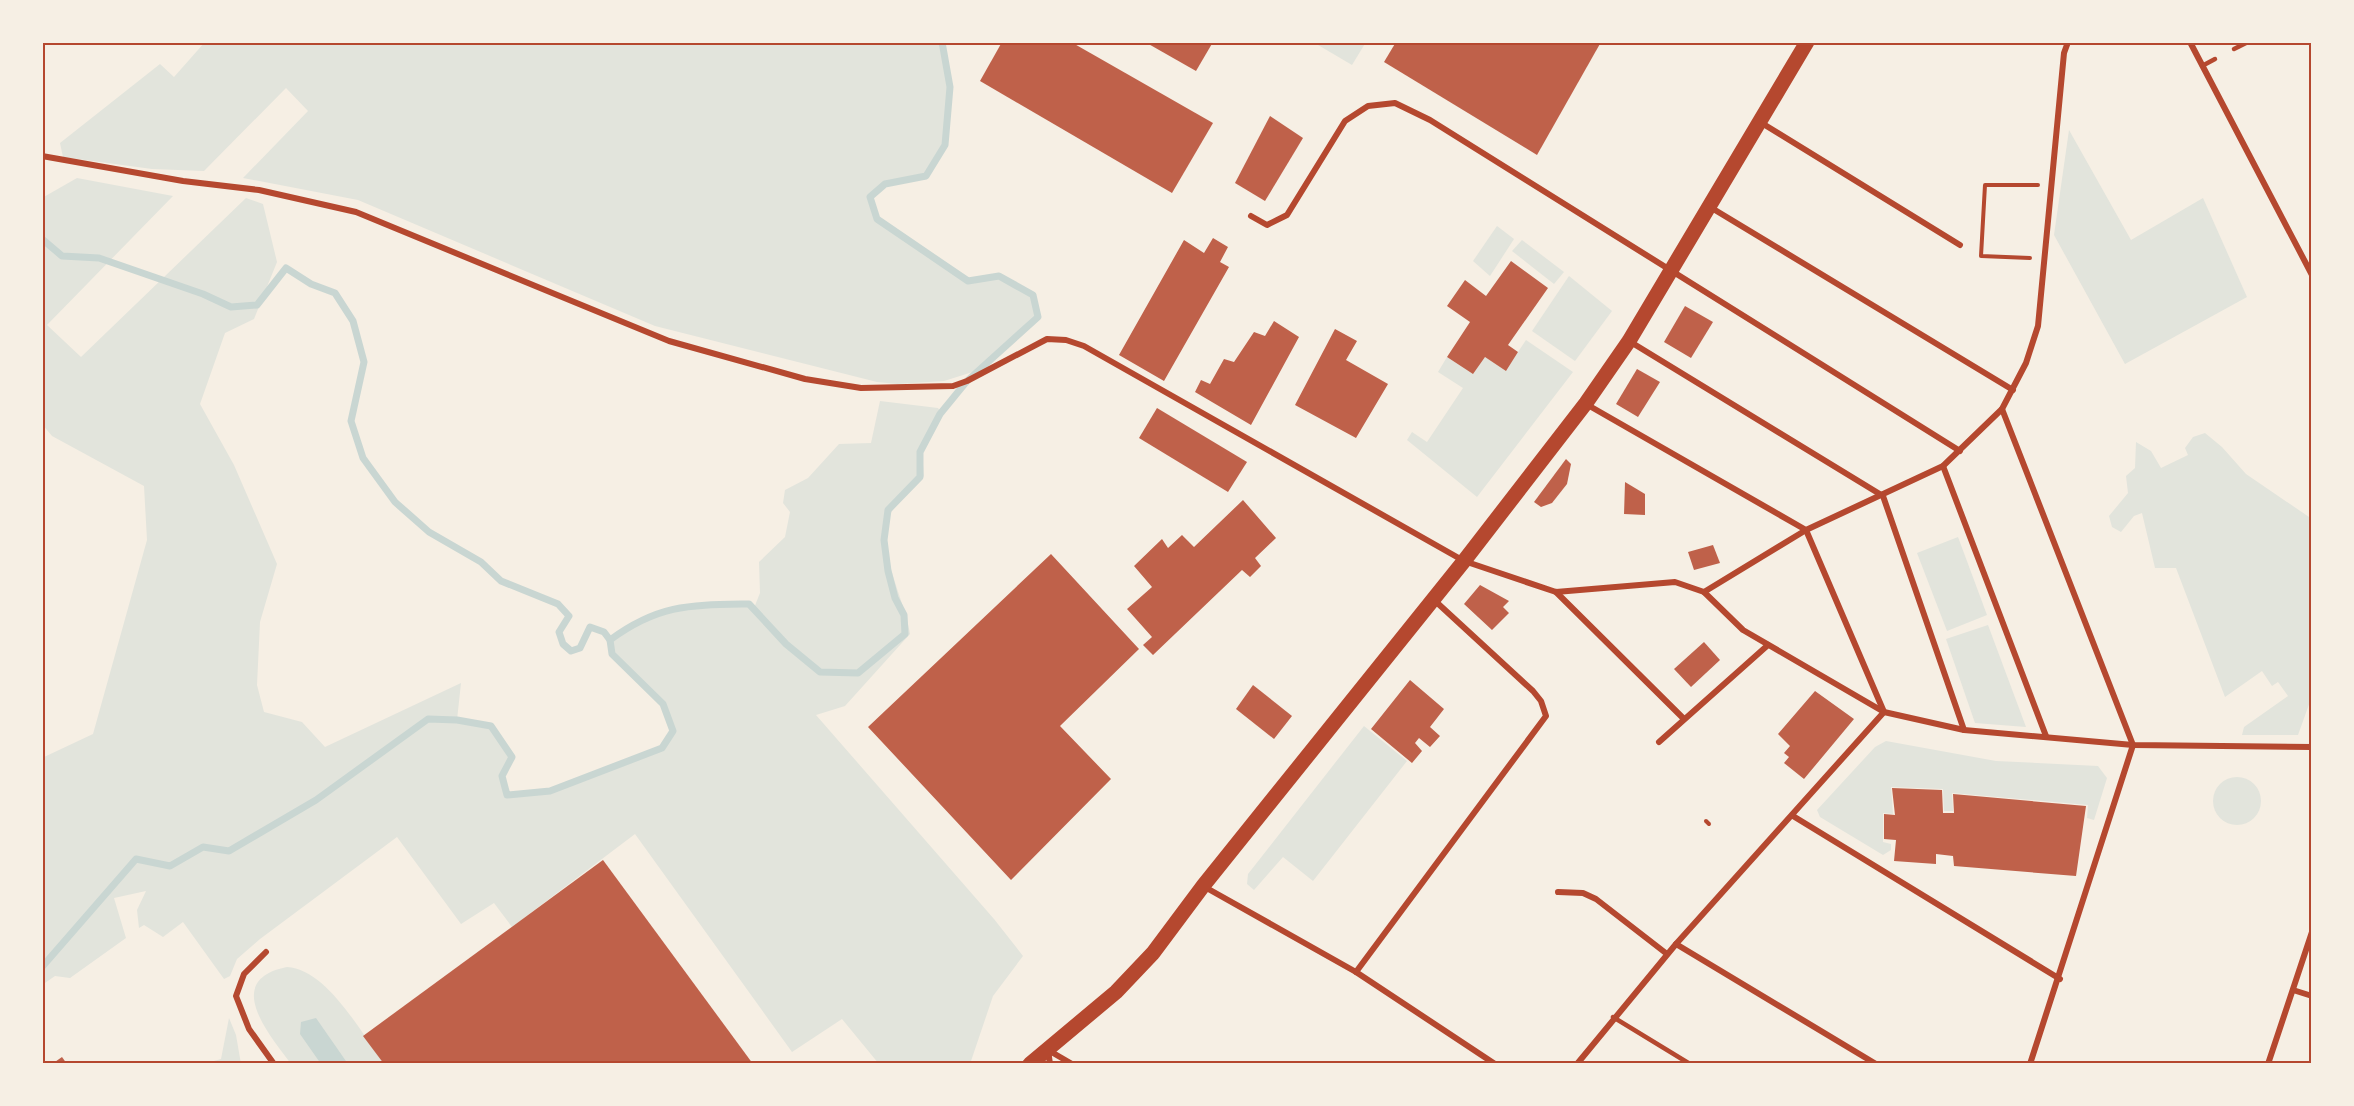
<svg xmlns="http://www.w3.org/2000/svg" width="2354" height="1106" viewBox="0 0 2354 1106" font-family="Lato,sans-serif">
  <rect width="100%" height="100%" fill="#f6efe4"/>
  <!-- green -->
  <g fill="#e2e4dc">
    <path d="M 205,42 L 942,42 L 950,87 L 945,145 L 926,176 L 885,184 L 870,197 L 877,219 L 968,280 L 999,276 L 1033,295 L 1038,317 L 979,370 L 944,381 L 897,384 L 877,382 L 655,326 L 358,200 L 243,178 L 308,111 L 286,88 L 204,171 L 152,169 L 63,157 L 60,143 L 160,64 L 174,77 Z"/>
    <path d="M 1313,42 L 1366,42 L 1352,65 Z"/>
    <path d="M 2069,130 L 2131,240 L 2203,198 L 2247,297 L 2125,364 L 2054,235 Z"/>
    <path d="M 77,178 L 173,196 L 47,325 L 81,357 L 246,198 L 263,204 L 277,262 L 254,319 L 225,333 L 200,404 L 234,465 L 277,564 L 260,622 L 257,685 L 264,712 L 302,722 L 325,747 L 461,683 L 457,720 L 491,726 L 512,757 L 502,776 L 507,795 L 550,791 L 662,748 L 673,731 L 663,704 L 612,654 L 610,640 C 659,604 690,605 749,604 L 754,608 L 760,593 L 759,562 L 785,537 L 790,512 L 783,503 L 785,490 L 808,478 L 839,444 L 871,443 L 880,401 L 938,408 L 943,415 L 922,452 L 924,476 C 914,487 900,498 892,511 C 872,543 906,601 910,634 L 845,706 L 816,715 L 994,919 L 1023,956 L 993,996 L 970,1064 L 879,1064 L 842,1019 L 792,1052 L 635,834 L 512,927 L 494,903 L 461,924 L 397,837 L 260,939 L 237,959 L 230,976 L 224,979 L 183,922 L 163,937 L 144,925 L 139,928 L 137,910 L 146,891 L 114,898 L 126,938 L 70,978 L 55,976 L 42,985 L 42,758 L 93,734 L 147,540 L 144,486 L 52,436 L 42,424 L 42,198 Z"/>
    <path d="M 1497,226 L 1514,239 L 1490,276 L 1473,261 Z"/>
    <path d="M 1522,240 L 1564,272 L 1554,284 L 1512,251 Z"/>
    <path d="M 1569,276 L 1612,311 L 1575,361 L 1532,331 Z"/>
    <path d="M 1526,340 L 1573,372 L 1477,497 L 1407,440 L 1412,432 L 1427,442 L 1463,388 L 1438,372 L 1447,357 L 1472,373 L 1485,357 L 1506,370 Z"/>
    <path d="M 2205,433 L 2222,447 L 2246,474 L 2312,519 L 2312,696 L 2298,735 L 2242,735 L 2244,727 L 2288,696 L 2278,682 L 2272,686 L 2262,671 L 2225,697 L 2176,568 L 2155,568 L 2142,513 L 2134,516 L 2121,532 L 2112,527 L 2109,516 L 2128,493 L 2126,476 L 2135,468 L 2136,442 L 2151,451 L 2161,468 L 2188,455 L 2185,448 L 2193,437 Z"/>
    <path d="M 1958,537 L 1987,615 L 1947,631 L 1917,553 Z"/>
    <path d="M 1988,625 L 2026,727 L 1975,723 L 1946,639 Z"/>
    <path d="M 1364,726 L 1407,761 L 1313,881 L 1283,857 L 1254,890 L 1247,884 L 1248,874 Z"/>
    <path d="M 1886,741 L 1996,761 L 2098,766 L 2107,778 L 2094,820 L 2087,818 L 2088,805 L 1952,793 L 1953,811 L 1944,811 L 1943,789 L 1891,787 L 1893,814 L 1883,813 L 1883,842 L 1891,844 L 1891,850 L 1883,855 L 1820,817 L 1817,810 L 1875,747 Z"/>
    <circle cx="2237" cy="801" r="24"/>
    <path d="M 287,967 C 327,969 362,1034 384,1064 L 291,1064 C 269,1034 222,980 287,967 Z"/>
    <path d="M 229,1018 L 236,1035 L 241,1064 L 203,1064 L 221,1059 Z"/>
  </g>
  <!-- water -->
  <path fill="#c9d6d2" d="M 316,1018 L 348,1064 L 321,1064 L 300,1034 L 301,1022 Z"/>
  <g fill="none" stroke-linecap="round" stroke-linejoin="round">
    <!-- stream -->
    <g stroke="#c9d6d2" stroke-width="7">
      <path d="M 42,239 L 62,256 L 99,258 L 203,294 L 231,307 L 257,305 L 286,268 L 311,284 L 335,293 L 353,321 L 364,362 L 351,421 L 363,458 L 395,502 L 429,532 L 481,562 L 501,581 L 558,604 L 569,616 L 559,632 L 563,644 L 571,651 L 580,648 L 590,627 L 604,632 L 610,640"/>
      <path d="M 42,967 L 136,859 L 170,866 L 203,847 L 229,851 L 316,800 L 428,719 L 457,720 L 491,726 L 512,757 L 502,776 L 507,795 L 550,791 L 662,748 L 673,731 L 663,704 L 612,654 L 610,640 C 659,604 690,605 749,604 L 786,644 L 820,672 L 858,673 L 905,634 L 904,615 L 895,598 L 888,571 L 884,540 L 888,510 L 920,477 L 920,452 L 940,414 L 967,381 L 1038,317 L 1033,295 L 999,276 L 968,281 L 877,219 L 870,197 L 885,184 L 926,176 L 945,145 L 950,87 L 942,42"/>
    </g>
  </g>
  <!-- building -->
  <g fill="#bf614a">
    <path d="M 1002,42 L 1071,42 L 1213,123 L 1172,193 L 980,81 Z"/>
    <path d="M 1145,42 L 1213,42 L 1196,71 Z"/>
    <path d="M 1396,42 L 1601,42 L 1537,155 L 1384,62 Z"/>
    <path d="M 1270,116 L 1303,138 L 1265,201 L 1235,183 Z"/>
    <path d="M 1213,238 L 1228,247 L 1220,262 L 1229,267 L 1164,381 L 1119,355 L 1184,240 L 1204,253 Z"/>
    <path d="M 1511,261 L 1548,288 L 1508,345 L 1518,352 L 1506,371 L 1485,357 L 1473,374 L 1447,357 L 1470,322 L 1447,306 L 1465,280 L 1486,296 Z"/>
    <path d="M 1685,306 L 1713,322 L 1691,358 L 1664,342 Z"/>
    <path d="M 1274,321 L 1299,337 L 1251,425 L 1195,392 L 1201,380 L 1210,384 L 1224,359 L 1234,362 L 1254,332 L 1265,336 Z"/>
    <path d="M 1335,329 L 1357,341 L 1346,360 L 1388,384 L 1356,438 L 1295,405 Z"/>
    <path d="M 1637,369 L 1660,382 L 1638,417 L 1616,404 Z"/>
    <path d="M 1157,408 L 1247,462 L 1228,492 L 1139,438 Z"/>
    <path d="M 1566,459 L 1571,464 L 1567,484 L 1552,503 L 1541,507 L 1534,502 Z"/>
    <path d="M 1625,482 L 1645,494 L 1645,515 L 1624,514 Z"/>
    <path d="M 1243,500 L 1276,538 L 1255,558 L 1261,566 L 1250,577 L 1242,570 L 1153,655 L 1143,645 L 1152,637 L 1127,609 L 1152,587 L 1134,566 L 1162,539 L 1168,548 L 1182,535 L 1194,547 Z"/>
    <path d="M 1713,545 L 1720,563 L 1694,570 L 1688,552 Z"/>
    <path d="M 1051,554 L 1139,649 L 1060,726 L 1111,779 L 1011,880 L 868,727 Z"/>
    <path d="M 1480,585 L 1509,601 L 1503,607 L 1509,613 L 1492,630 L 1464,604 Z"/>
    <path d="M 1704,642 L 1720,660 L 1691,687 L 1674,669 Z"/>
    <path d="M 1410,680 L 1444,709 L 1430,727 L 1440,736 L 1430,747 L 1419,738 L 1415,743 L 1422,751 L 1412,763 L 1371,729 Z"/>
    <path d="M 1253,685 L 1292,716 L 1274,739 L 1236,709 Z"/>
    <path d="M 1815,691 L 1854,719 L 1804,779 L 1784,763 L 1789,757 L 1784,753 L 1790,746 L 1778,734 Z"/>
    <path d="M 1892,788 L 1942,790 L 1943,813 L 1954,813 L 1953,794 L 2086,806 L 2076,876 L 1954,866 L 1953,856 L 1936,854 L 1936,864 L 1894,861 L 1896,840 L 1884,839 L 1884,814 L 1895,815 Z"/>
    <path d="M 603,860 L 753,1064 L 384,1064 L 363,1036 Z"/>
    <path d="M 62,1057 L 67,1064 L 52,1064 Z"/>
  </g>
  <g fill="none" stroke-linecap="round" stroke-linejoin="round">
    <!-- path -->
    <g stroke="#b5482f" stroke-width="4">
      <path d="M 2030,258 L 1981,256 L 1985,185 L 2038,185"/>
      <path d="M 1706,821 L 1709,824"/>
    </g>
    <!-- service -->
    <g stroke="#b5482f" stroke-width="4.5">
      <path d="M 2234,49 L 2248,42"/>
      <path d="M 2202,66 L 2215,59"/>
      <path d="M 1613,1017 L 1690,1064"/>
    </g>
    <!-- minor -->
    <g stroke="#b5482f" stroke-width="6">
      <path d="M 2190,42 L 2312,275"/>
      <path d="M 1760,122 L 1960,245"/>
      <path d="M 42,156 L 183,181 L 259,190 L 356,212 L 669,341 L 805,379 L 861,388 L 953,386 L 967,381 L 1047,339 L 1066,340 L 1084,346 L 1464,561 L 1556,592 L 1675,582 L 1704,592 L 1743,630 L 1884,712 L 1964,730 L 2133,745 L 2312,747"/>
      <path d="M 1710,207 L 2013,390"/>
      <path d="M 1251,216 L 1267,225 L 1287,215 L 1345,121 L 1368,106 L 1395,103 L 1430,120 L 1960,451"/>
      <path d="M 1629,341 L 1883,496 L 1964,730"/>
      <path d="M 2002,409 L 2133,745 L 2030,1064"/>
      <path d="M 1943,466 L 2046,736"/>
      <path d="M 1556,592 L 1684,719"/>
      <path d="M 1704,592 L 1806,530 L 1943,466 L 2002,409 L 2026,363 L 2038,326 L 2064,53 L 2068,42"/>
      <path d="M 1659,742 L 1768,645"/>
      <path d="M 1793,816 L 2060,979"/>
      <path d="M 1203,886 L 1356,972 L 1495,1064"/>
      <path d="M 1558,892 L 1583,893 L 1596,899 L 1667,954"/>
      <path d="M 1676,944 L 1876,1064"/>
      <path d="M 266,952 L 244,974 L 236,996 L 249,1029 L 274,1064"/>
      <path d="M 1356,972 L 1546,716 L 1541,701 L 1533,691 L 1433,599"/>
      <path d="M 2293,990 L 2312,996"/>
      <path d="M 1048,1050 L 1072,1064"/>
      <path d="M 1048,1050 L 1050,1064"/>
      <path d="M 1577,1064 L 1676,944 L 1884,712 L 1806,530 L 1586,404"/>
      <path d="M 2268,1064 L 2312,932"/>
    </g>
    <!-- primary -->
    <path stroke="#b5482f" stroke-width="15" d="M 1030,1064 L 1116,992 L 1153,953 L 1203,886 L 1464,561 L 1586,403 L 1629,341 L 1807,42"/>
  </g>
  <!-- border -->
  <rect width="2354" height="1106" fill="none" stroke="#f6efe4" stroke-width="87"/>
  <rect x="44" y="44" width="2266" height="1018" fill="none" stroke="#b5482f" stroke-width="2"/>
</svg>
